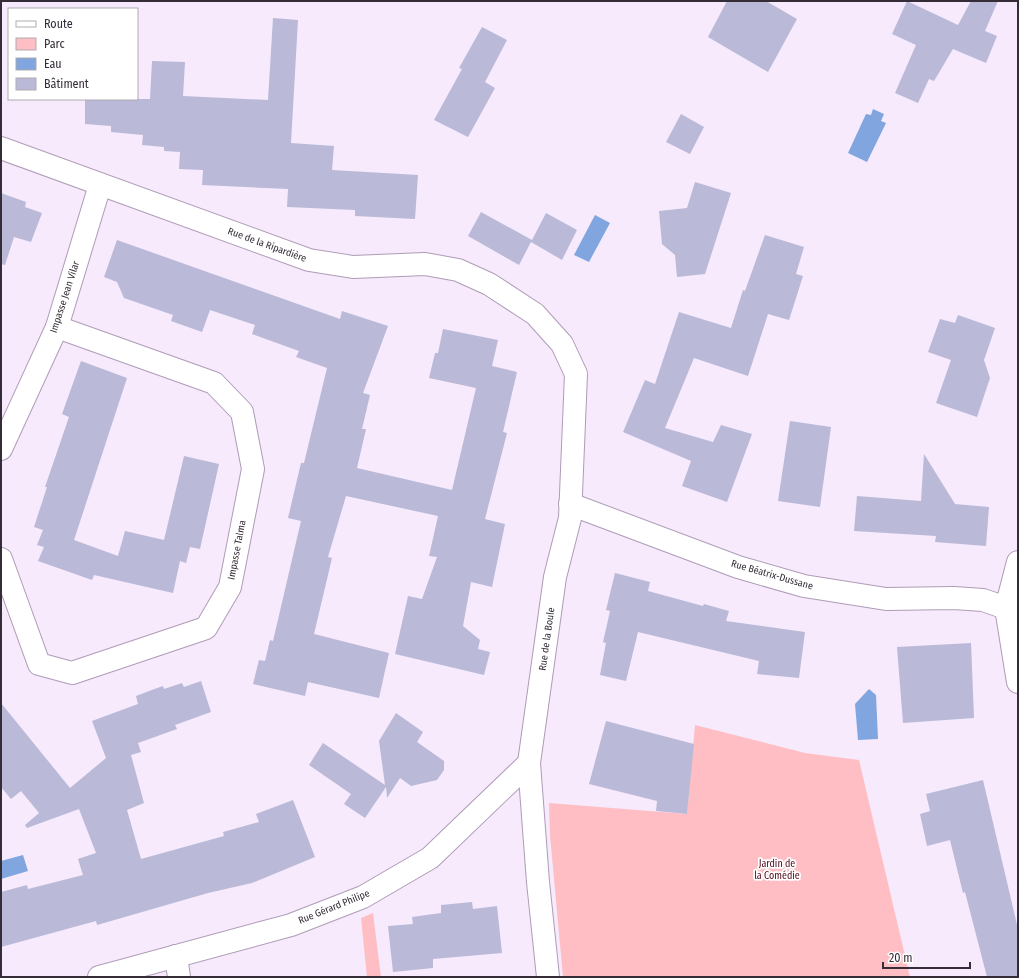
<svg xmlns="http://www.w3.org/2000/svg" width="1019" height="978" viewBox="0 0 1019 978" font-family="'Fira Sans Condensed',sans-serif">
  <rect width="100%" height="100%" fill="#f6eafc"/>
  <!-- green -->
  <g fill="#febec4">
    <path d="M 695,725 L 805,753 L 859,760 L 910,977 L 563,977 L 550,835 L 549,803 L 687,814 Z"/>
    <path d="M 373,913 L 381,977 L 367,977 L 361,918 Z"/>
  </g>
  <!-- water -->
  <g fill="#80a5df">
    <path d="M 873,109 L 884,114 L 881,121 L 886,123 L 867,162 L 848,153 L 866,114 L 871,115 Z"/>
    <path d="M 595,215 L 610,223 L 589,262 L 574,255 Z"/>
    <path d="M 869,689 L 876,695 L 878,739 L 858,740 L 855,704 Z"/>
    <path d="M 23,855 L 28,871 L 1,879 L 1,861 Z"/>
  </g>
  <!-- building -->
  <g fill="#bab9d8">
    <path d="M 727,1 L 766,1 L 797,19 L 768,72 L 708,37 Z"/>
    <path d="M 907,1 L 958,25 L 971,1 L 998,1 L 985,31 L 997,36 L 986,63 L 953,49 L 934,81 L 929,79 L 918,103 L 895,93 L 916,45 L 892,34 Z"/>
    <path d="M 273,18 L 298,20 L 291,143 L 334,146 L 332,170 L 418,175 L 415,219 L 355,216 L 355,210 L 287,207 L 288,189 L 202,185 L 203,170 L 179,169 L 180,152 L 164,151 L 164,147 L 142,145 L 143,135 L 111,132 L 111,126 L 85,124 L 85,99 L 150,99 L 152,61 L 185,62 L 183,96 L 268,100 Z"/>
    <path d="M 482,27 L 507,40 L 485,82 L 495,88 L 468,137 L 434,120 L 462,69 L 459,68 Z"/>
    <path d="M 681,114 L 704,127 L 690,154 L 666,142 Z"/>
    <path d="M 695,182 L 731,193 L 705,274 L 677,277 L 675,255 L 662,244 L 659,211 L 687,208 Z"/>
    <path d="M 1,193 L 26,202 L 25,207 L 42,213 L 31,242 L 14,237 L 5,265 L 1,264 Z"/>
    <path d="M 481,212 L 532,240 L 546,213 L 577,230 L 562,260 L 531,242 L 519,265 L 468,236 Z"/>
    <path d="M 765,235 L 804,247 L 796,274 L 803,276 L 789,320 L 768,314 L 748,376 L 694,358 L 665,428 L 713,442 L 721,425 L 752,434 L 727,502 L 682,486 L 691,461 L 623,432 L 645,380 L 655,384 L 679,312 L 731,328 L 743,290 L 745,291 Z"/>
    <path d="M 117,240 L 340,319 L 342,311 L 388,326 L 363,393 L 370,395 L 362,429 L 366,429 L 357,468 L 452,490 L 476,388 L 429,378 L 435,353 L 438,353 L 443,329 L 498,340 L 492,366 L 517,372 L 503,432 L 507,433 L 485,519 L 505,524 L 492,587 L 471,582 L 463,626 L 480,640 L 478,649 L 490,652 L 484,675 L 395,654 L 408,596 L 422,599 L 437,557 L 429,556 L 438,516 L 346,496 L 328,557 L 332,558 L 314,634 L 389,653 L 379,698 L 308,682 L 305,696 L 253,684 L 259,660 L 265,661 L 270,640 L 273,641 L 301,521 L 288,518 L 301,463 L 304,463 L 327,368 L 296,357 L 299,351 L 252,334 L 255,325 L 210,310 L 202,332 L 171,321 L 173,315 L 124,298 L 117,282 L 104,277 Z"/>
    <path d="M 958,315 L 995,328 L 984,360 L 990,378 L 977,417 L 936,403 L 951,360 L 928,352 L 940,319 L 955,323 Z"/>
    <path d="M 81,361 L 127,378 L 74,540 L 118,556 L 125,531 L 164,540 L 184,456 L 219,464 L 200,549 L 190,547 L 186,563 L 180,561 L 173,593 L 94,575 L 92,580 L 38,561 L 44,547 L 37,545 L 43,530 L 34,527 L 47,487 L 45,487 L 69,417 L 62,414 Z"/>
    <path d="M 790,421 L 831,427 L 820,507 L 778,501 Z"/>
    <path d="M 924,454 L 955,504 L 989,507 L 986,546 L 935,542 L 936,536 L 854,531 L 857,496 L 921,501 Z"/>
    <path d="M 615,573 L 650,582 L 648,591 L 703,606 L 704,604 L 729,611 L 726,621 L 805,632 L 799,678 L 757,674 L 759,661 L 638,632 L 626,681 L 600,675 L 606,643 L 603,642 L 610,611 L 606,610 Z"/>
    <path d="M 971,643 L 974,718 L 903,723 L 897,647 Z"/>
    <path d="M 201,681 L 211,712 L 175,725 L 177,729 L 138,743 L 141,752 L 131,755 L 144,803 L 127,810 L 141,859 L 224,836 L 223,832 L 259,822 L 256,814 L 293,800 L 315,857 L 252,883 L 208,893 L 111,921 L 97,925 L 96,921 L 1,947 L 1,892 L 27,885 L 28,889 L 83,875 L 78,859 L 96,853 L 79,809 L 27,828 L 25,825 L 39,813 L 21,791 L 11,799 L 1,787 L 1,703 L 70,788 L 106,758 L 92,721 L 138,704 L 136,696 L 149,691 L 163,686 L 164,689 L 182,683 L 184,687 Z"/>
    <path d="M 396,713 L 423,732 L 417,742 L 444,761 L 444,770 L 437,780 L 411,786 L 400,778 L 387,798 L 386,787 L 365,818 L 344,804 L 351,794 L 309,765 L 323,743 L 385,785 L 379,741 Z"/>
    <path d="M 606,721 L 694,744 L 687,814 L 656,811 L 657,801 L 589,784 Z"/>
    <path d="M 983,780 L 1018,929 L 1018,977 L 987,977 L 965,892 L 963,893 L 950,840 L 927,846 L 920,814 L 930,811 L 926,794 Z"/>
    <path d="M 472,902 L 473,909 L 497,906 L 502,953 L 433,959 L 433,968 L 393,972 L 388,926 L 413,924 L 412,917 L 441,913 L 441,905 Z"/>
  </g>
  <g fill="none" stroke-linecap="round" stroke-linejoin="round">
    <defs>
      <g id="minor">
        <path d="M 1,148 L 309,260 L 353,267 L 425,264 L 458,270 L 489,284 L 535,314 L 562,344 L 576,374 L 570,518 L 555,577 L 529,763 L 538,882 L 548,977"/>
        <path d="M 1,449 L 57,327 L 100,185"/>
        <path d="M 570,504 L 738,567 L 804,586 L 886,599 L 954,598 L 983,600 L 1006,608"/>
        <path d="M 1,559 L 39,664 L 72,673 L 206,628 L 230,587 L 253,469 L 242,412 L 214,383 L 57,327"/>
        <path d="M 1018,562 L 1006,608 L 1018,682"/>
        <path d="M 176,956 L 179,977"/>
        <path d="M 99,977 L 291,925 L 363,897 L 430,858 L 529,763"/>
      </g>
    </defs>
    <!-- minor casing -->
    <use href="#minor" stroke="#af9cb7" stroke-width="24"/>
    <!-- minor -->
    <use href="#minor" stroke="#fff" stroke-width="22"/>
  </g>
  <g text-anchor="middle" dominant-baseline="central" stroke-width="3.5" stroke-linejoin="round" paint-order="stroke">
    <!-- street labels -->
    <g font-size="10" fill="#342c37" stroke="#fff">
      <text transform="translate(267 245) rotate(20)">Rue de la Ripardière</text>
      <text transform="translate(65 297) rotate(-72)">Impasse Jean Vilar</text>
      <text transform="translate(237 550) rotate(-79)">Impasse Talma</text>
      <text transform="translate(772 575) rotate(16)">Rue Béatrix-Dussane</text>
      <text transform="translate(547 639) rotate(-82)">Rue de la Boule</text>
      <text transform="translate(334 907) rotate(-22)">Rue Gérard Philipe</text>
    </g>
    <!-- park labels -->
    <g font-size="10" fill="#4f091b" stroke="#fff">
      <text x="777" y="864">Jardin de<tspan x="777" dy="12">la Comédie</tspan></text>
    </g>
  </g>
  <!-- border -->
  <rect width="1019" height="978" fill="none" stroke="#342c37" stroke-width="4"/>
  <!-- legend -->
  <rect x="8" y="8" width="130" height="92" fill="#ffffff" stroke="#aeabaf"/>
  <rect x="16" y="21" width="20" height="6" fill="#ffffff" stroke="#aeabaf"/>
  <text x="44" y="28" font-size="12" fill="#342c37">Route</text>
  <rect x="16" y="38" width="20" height="12" fill="#febec4" stroke="#aeabaf"/>
  <text x="44" y="48" font-size="12" fill="#342c37">Parc</text>
  <rect x="16" y="58" width="20" height="12" fill="#80a5df" stroke="#aeabaf"/>
  <text x="44" y="68" font-size="12" fill="#342c37">Eau</text>
  <rect x="16" y="78" width="20" height="12" fill="#bab9d8" stroke="#aeabaf"/>
  <text x="44" y="88" font-size="12" fill="#342c37">Bâtiment</text>
  <!-- scale -->
  <path d="M883 962v6h87v-6" fill="none" stroke="#342c37" stroke-width="2"/>
  <text x="889" y="962" font-size="12" fill="#342c37" stroke="#ffffff" stroke-width="3" paint-order="stroke">20 m</text>
</svg>
